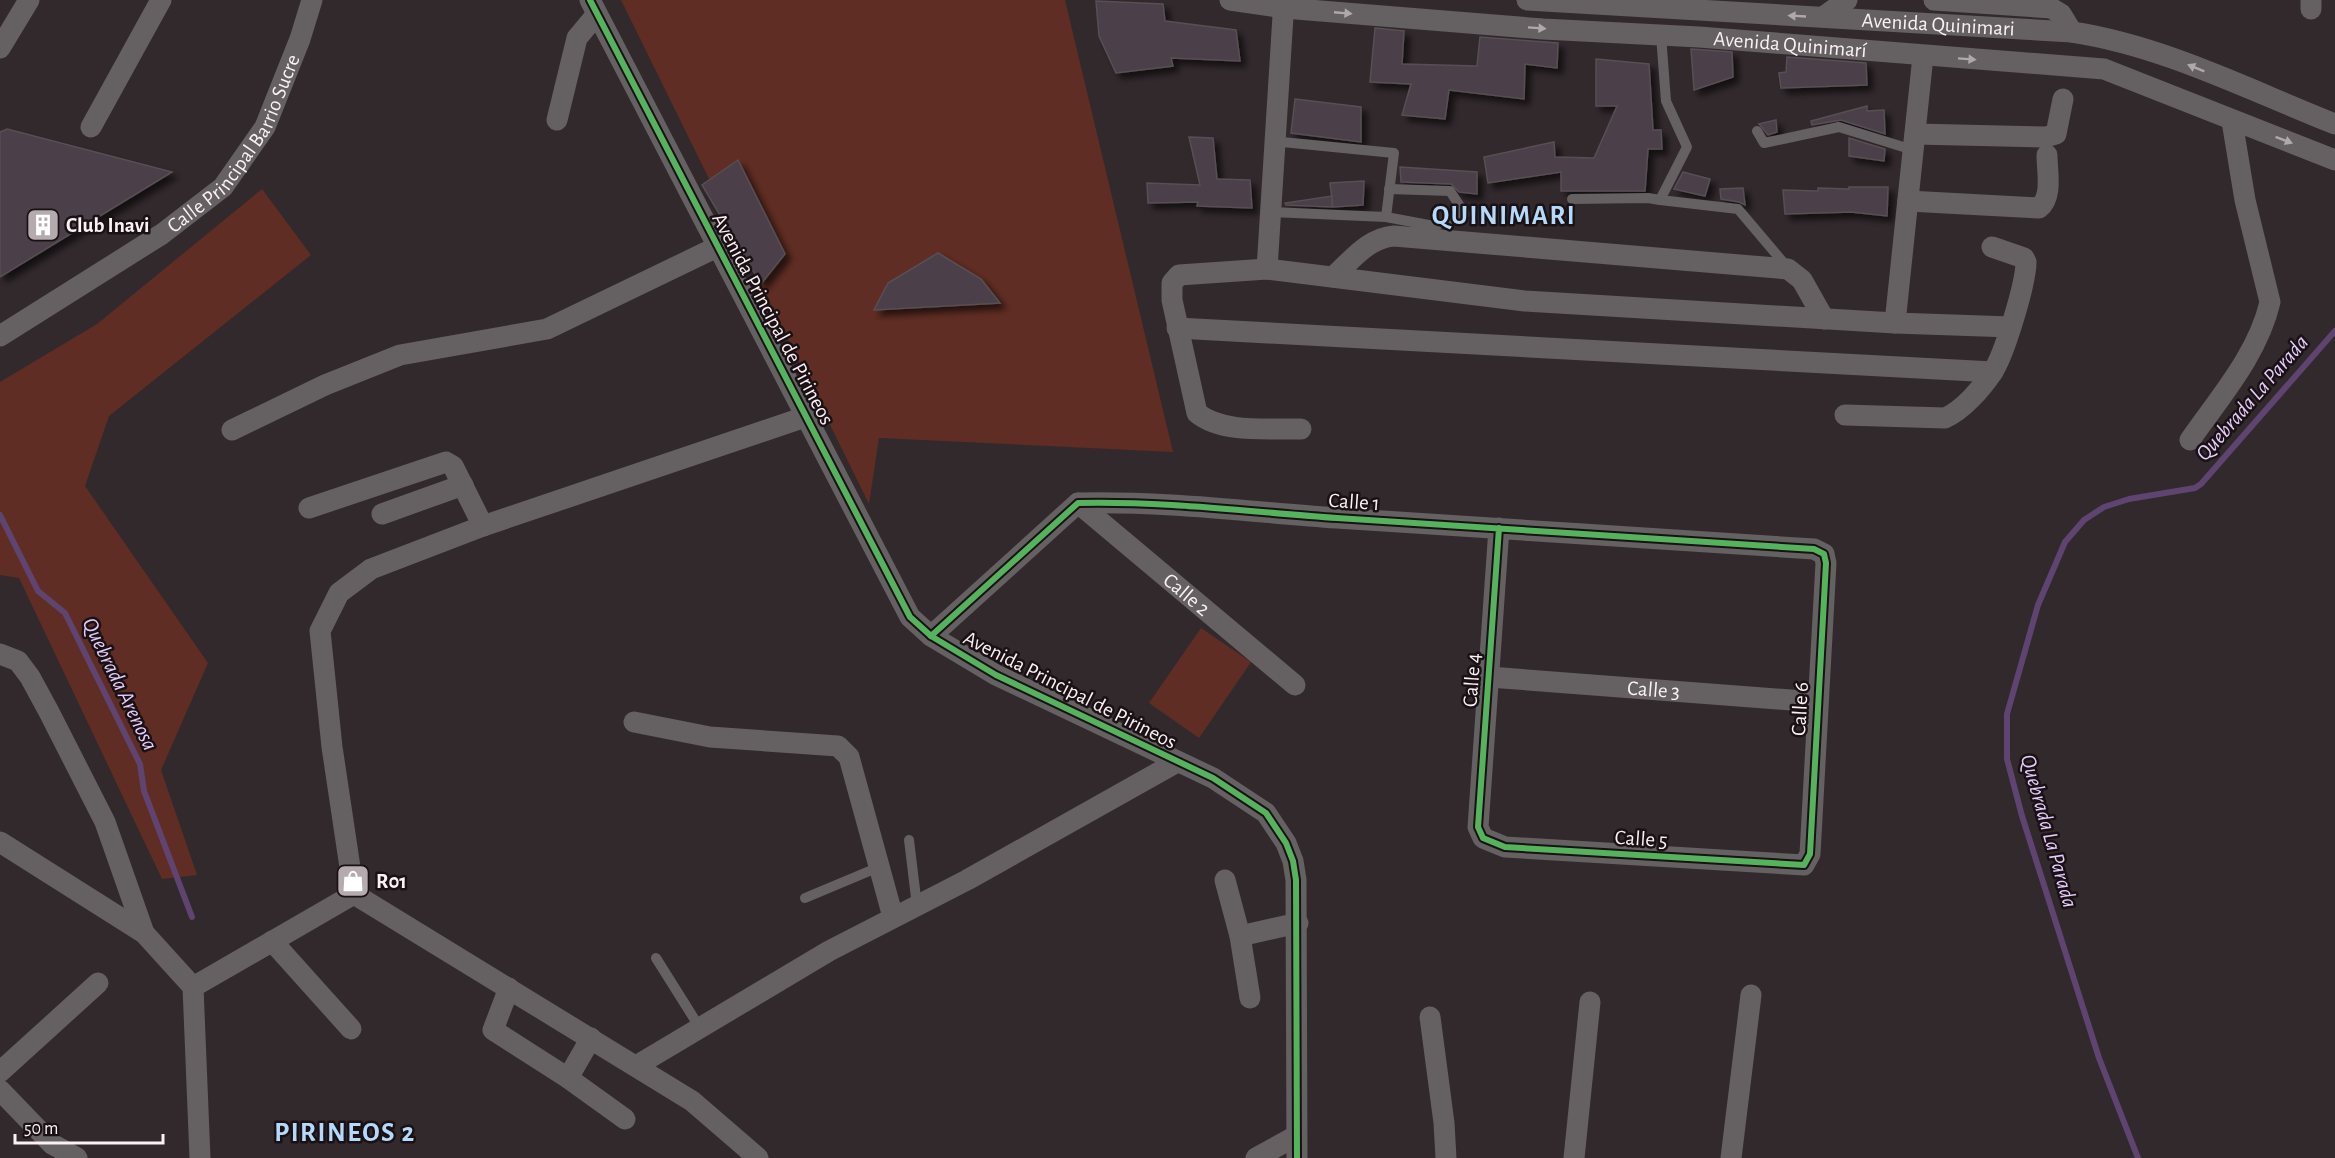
<svg xmlns="http://www.w3.org/2000/svg" width="2335" height="1158" viewBox="0 0 2335 1158" font-family="'Alegreya Sans',sans-serif">
  <defs>
    <filter id="shadow"><feDropShadow dx="5.5" dy="5.5" stdDeviation="3" flood-color="#0009"/></filter>
  </defs>
  <rect width="100%" height="100%" fill="#32292d"/>
  <!-- green -->
  <g fill="#5f2d23">
    <path d="M 621,0 L 1065,0 L 1173,452 L 879,438 L 869,504 Z"/>
    <path d="M 262,189 L 311,255 L 109,416 L 85,486 L 208,663 L 161,770 L 197,875 L 162,879 L 19,578 L 0,575 L 0,382 L 97,324 Z"/>
    <path d="M 1201,628 L 1251,662 L 1199,738 L 1149,703 Z"/>
  </g>
  <g fill="none" stroke-linecap="round" stroke-linejoin="round">
    <!-- stream -->
    <g stroke="#5f4371" stroke-width="6">
      <path d="M 0,515 L 38,591 L 65,613 L 140,764 L 144,791 L 192,917"/>
      <path d="M 2138,1158 L 2099,1058 L 2022,816 L 2007,759 L 2007,714 L 2038,605 L 2065,542 L 2084,520 L 2104,507 L 2129,499 L 2195,488 L 2201,484 L 2335,331"/>
    </g>
  </g>
  <!-- building -->
  <g fill="#4b3f48" stroke="#574f53" stroke-width="1.5" filter="url(#shadow)">
    <path d="M 1096,1 L 1163,4 L 1165,21 L 1236,30 L 1240,61 L 1171,58 L 1173,66 L 1116,73 L 1099,36 Z"/>
    <path d="M 1375,28 L 1404,31 L 1402,64 L 1477,66 L 1480,37 L 1558,43 L 1557,68 L 1525,64 L 1524,99 L 1449,90 L 1445,119 L 1402,115 L 1411,84 L 1370,82 Z"/>
    <path d="M 1691,49 L 1732,52 L 1733,77 L 1694,90 Z"/>
    <path d="M 1787,57 L 1866,63 L 1867,85 L 1781,88 L 1779,73 L 1786,72 Z"/>
    <path d="M 1596,59 L 1649,64 L 1653,130 L 1661,130 L 1662,149 L 1648,149 L 1645,191 L 1561,191 L 1561,172 L 1488,183 L 1484,157 L 1554,142 L 1555,157 L 1594,158 L 1617,106 L 1596,106 Z"/>
    <path d="M 1295,99 L 1361,107 L 1361,142 L 1291,133 Z"/>
    <path d="M 1867,106 L 1867,111 L 1884,110 L 1885,134 L 1841,120 L 1812,125 L 1811,121 Z"/>
    <path d="M 1776,120 L 1777,132 L 1768,135 L 1759,124 Z"/>
    <path d="M 7,129 L 172,172 L 0,277 L 0,132 Z"/>
    <path d="M 1189,137 L 1213,138 L 1217,179 L 1250,180 L 1252,208 L 1197,206 L 1198,202 L 1148,203 L 1147,183 L 1200,185 Z"/>
    <path d="M 1849,138 L 1885,149 L 1884,161 L 1849,156 Z"/>
    <path d="M 738,160 L 785,254 L 761,284 L 702,185 Z"/>
    <path d="M 1400,167 L 1477,172 L 1477,194 L 1459,192 L 1451,184 L 1401,182 Z"/>
    <path d="M 1683,172 L 1710,179 L 1705,196 L 1674,189 Z"/>
    <path d="M 1364,181 L 1363,205 L 1333,207 L 1330,183 Z"/>
    <path d="M 1849,187 L 1888,187 L 1887,216 L 1851,212 L 1785,214 L 1783,190 L 1818,191 L 1818,188 L 1849,189 Z"/>
    <path d="M 1743,188 L 1745,205 L 1739,202 L 1721,199 L 1720,189 Z"/>
    <path d="M 1332,196 L 1332,207 L 1286,205 L 1285,203 Z"/>
    <path d="M 938,253 L 981,279 L 1000,303 L 874,310 L 888,283 Z"/>
  </g>
  <g fill="none" stroke-linecap="round" stroke-linejoin="round">
    <!-- service -->
    <g stroke="#656062" stroke-width="10">
      <path d="M 1757,131 L 1764,143 L 1839,127 L 1913,150"/>
      <path d="M 1572,199 L 1648,198 L 1660,200 L 1687,147 L 1666,101 L 1661,35"/>
      <path d="M 1660,200 L 1738,209 L 1788,268"/>
      <path d="M 1271,212 L 1386,217 L 1394,153 L 1282,142"/>
      <path d="M 1386,217 L 1434,226 L 1465,214 L 1450,191 L 1389,189"/>
      <path d="M 909,840 L 917,906"/>
      <path d="M 805,898 L 879,867"/>
      <path d="M 656,958 L 700,1028"/>
    </g>
    <!-- minor -->
    <g stroke="#656062" stroke-width="21">
      <path d="M 590,0 L 910,617 L 931,636 L 996,675 L 1213,778 L 1266,813 L 1286,843 L 1293,861 L 1296,880 L 1297,1158"/>
      <path id="s1" d="M 1230,0 L 1284,8 L 1543,29 L 1699,37 L 2104,69 L 2335,160"/>
      <path id="s2" d="M 1527,0 L 2072,32 C 2164,46 2249,90 2335,124"/>
      <path d="M 1934,0 L 2051,8 L 2061,14 L 2072,32"/>
      <path d="M 2311,9 L 2311,0"/>
      <path d="M 1823,17 L 1847,0"/>
      <path d="M 0,48 L 29,0"/>
      <path d="M 557,120 L 577,38 L 597,14"/>
      <path d="M 91,127 L 161,0"/>
      <path d="M 1915,134 L 2046,137 L 2056,134 L 2063,99"/>
      <path d="M 1908,201 L 2039,208 C 2053,197 2047,172 2047,155"/>
      <path d="M 1267,269 L 1284,0"/>
      <path d="M 1333,277 C 1352,260 1368,238 1394,236 L 1788,269 L 1802,280 L 1824,319"/>
      <path d="M 1895,323 L 1923,56"/>
      <path d="M 1177,328 L 1993,372"/>
      <path id="s3" d="M 0,336 L 162,234 L 223,187 L 265,127 L 300,39 L 312,0"/>
      <path d="M 1845,415 L 1945,418 C 1963,410 1981,389 1992,373 C 2004,356 2026,283 2026,262 L 2024,258 L 1992,247"/>
      <path d="M 1301,429 C 1269,428 1223,434 1197,413 L 1172,300 L 1172,283 L 1179,275 L 1267,269 L 1525,301 L 1895,323 L 2011,327"/>
      <path d="M 232,430 L 325,385 L 400,355 L 547,329 L 717,247"/>
      <path d="M 2190,440 C 2220,397 2258,354 2270,302 L 2245,200 L 2232,121"/>
      <path id="s4" d="M 1078,503 L 1295,685"/>
      <path d="M 309,508 L 446,462 L 453,466 L 483,526"/>
      <path d="M 382,514 L 463,485"/>
      <path d="M 931,636 L 1078,503 C 1165,501 1251,512 1337,518 C 1496,528 1655,539 1814,549 L 1824,554 L 1826,563 L 1810,854 L 1804,865 L 1505,847 L 1483,838 L 1478,827 L 1499,528"/>
      <path d="M 0,654 L 18,661 L 30,677 L 49,712 L 105,822 L 144,933"/>
      <path id="s5" d="M 1489,677 L 1817,702"/>
      <path d="M 634,722 L 710,737 L 838,746 L 849,757 L 893,917"/>
      <path d="M 0,842 L 144,933 L 193,987 L 200,1158"/>
      <path d="M 1225,880 L 1240,936 L 1250,998"/>
      <path d="M 1240,936 L 1298,923"/>
      <path d="M 272,941 L 351,1029"/>
      <path d="M 193,987 L 354,894"/>
      <path d="M 509,988 L 493,1030 L 568,1078 L 625,1119"/>
      <path d="M 1430,1017 L 1444,1123 L 1446,1158"/>
      <path d="M 636,1066 L 829,951 L 967,880 L 1177,762"/>
      <path d="M 0,1072 L 98,983"/>
      <path d="M 568,1078 L 591,1038"/>
      <path d="M 0,1090 L 52,1144 L 77,1158"/>
      <path d="M 758,1158 L 692,1101 L 354,894 L 332,747 L 320,631 L 339,593 L 371,569 L 483,526 L 805,417"/>
      <path d="M 1256,1158 L 1296,1136"/>
      <path d="M 1574,1158 L 1590,1002"/>
      <path d="M 1731,1158 L 1751,995"/>
    </g>
    <defs>
      <g id="cycleway">
        <path d="M 590,0 L 910,617 L 931,636 L 996,675 L 1213,778 L 1266,813 L 1286,843 L 1293,861 L 1296,880 L 1297,1158"/>
        <path d="M 931,636 L 1078,503 C 1165,501 1251,512 1337,518 C 1496,528 1655,539 1814,549 L 1824,554 L 1826,563 L 1810,854 L 1804,865 L 1505,847 L 1483,838 L 1478,827 L 1499,528"/>
      </g>
    </defs>
    <!-- cycleway casing -->
    <use href="#cycleway" stroke="#191114" stroke-width="10"/>
    <!-- cycleway -->
    <use href="#cycleway" stroke="#56b35d" stroke-width="6"/>
  </g>
  <!-- one-way arrows -->
  <defs><path id="oneway-solid" d="M-6-.8H1V-3.2L6.5 0L1 3.2V.8H-6Z" transform="scale(1.5)"/></defs>
  <g fill="#b0a8ab">
    <use href="#oneway-solid" transform="translate(1343 13) rotate(5)"/>
    <use href="#oneway-solid" transform="translate(1797 16) rotate(-177)"/>
    <use href="#oneway-solid" transform="translate(1537 28) rotate(4)"/>
    <use href="#oneway-solid" transform="translate(1967 59) rotate(4)"/>
    <use href="#oneway-solid" transform="translate(2196 68) rotate(-158)"/>
    <use href="#oneway-solid" transform="translate(2284 140) rotate(21)"/>
  </g>
  <!-- icons -->
  <defs>
    <symbol id="building-square" viewBox="-11 -11 22 22"><rect x="-9" y="-9" width="18" height="18" rx="4" fill="#b5aaae" stroke="#191114"/><path d="M-4-6H4V6H1V3H-1V6H-4ZM-2.5-4.3h1.7v1.8h-1.7ZM.8-4.3h1.7v1.8H.8ZM-2.5-1h1.7V.8h-1.7ZM.8-1h1.7V.8H.8Z" fill="#fff"/></symbol>
    <symbol id="shop-square" viewBox="-11 -11 22 22"><rect x="-9" y="-9" width="18" height="18" rx="4" fill="#b5aaae" stroke="#191114"/><path d="M-5-2.5h2.3a2.7 3.5 0 0 1 5.4 0H5L5.5 6h-11ZM-1.5-2.5h3a1.5 2.3 0 0 0-3 0Z" fill="#fff"/></symbol>
  </defs>
  <g fill-rule="evenodd">
    <use href="#building-square" x="24" y="206" width="38" height="38"/>
    <use href="#shop-square" x="334" y="862" width="38" height="38"/>
  </g>
  <g text-anchor="middle" dominant-baseline="central" stroke-width="5" stroke-linejoin="round" paint-order="stroke">
    <!-- street labels -->
    <g font-size="21" fill="#fbf0f4" stroke="#191114">
      <text stroke="none"><textPath href="#s2" startOffset="412">Avenida Quinimari</textPath></text>
      <text stroke="none"><textPath href="#s1" startOffset="562">Avenida Quinimarí</textPath></text>
      <text stroke="none"><textPath href="#s3" startOffset="310">Calle Principal Barrio Sucre</textPath></text>
      <text transform="translate(773 319) rotate(62)">Avenida Principal de Pirineos</text>
      <text transform="translate(1354 502) rotate(4)">Calle 1</text>
      <text stroke="none"><textPath href="#s4" startOffset="142">Calle 2</textPath></text>
      <text transform="translate(1472 680) rotate(-86)">Calle 4</text>
      <text stroke="none"><textPath href="#s5" startOffset="165">Calle 3</textPath></text>
      <text transform="translate(1070 690) rotate(27)">Avenida Principal de Pirineos</text>
      <text transform="translate(1800 709) rotate(-87)">Calle 6</text>
      <text transform="translate(1641 839) rotate(4)">Calle 5</text>
    </g>
    <!-- poi labels -->
    <g font-size="21" font-weight="bold" fill="#fbf0f4" stroke="#191114" text-anchor="start">
      <text x="66" y="225">Club Inavi</text>
      <text x="376" y="881">R01</text>
    </g>
    <!-- water labels -->
    <g font-size="22" font-style="italic" fill="#e6ccfb" stroke="#191114">
      <text transform="translate(2252 398) rotate(-49)">Quebrada La Parada</text>
      <text transform="translate(120 684) rotate(64)">Quebrada Arenosa</text>
      <text transform="translate(2049 831) rotate(74)">Quebrada La Parada</text>
    </g>
    <!-- district labels -->
    <g font-size="27" font-weight="bold" letter-spacing="1.5" fill="#b5d9fa" stroke="#191114">
      <text x="1504" y="215">QUINIMARI</text>
      <text x="345" y="1132">PIRINEOS 2</text>
    </g>
  </g>
  <!-- scale -->
  <path d="M15 1134v9h148v-9" fill="none" stroke="#fbf0f4" stroke-width="3"/>
  <text x="24" y="1134" font-size="18" fill="#fbf0f4" stroke="#191114" stroke-width="4.5" paint-order="stroke">50 m</text>
</svg>
